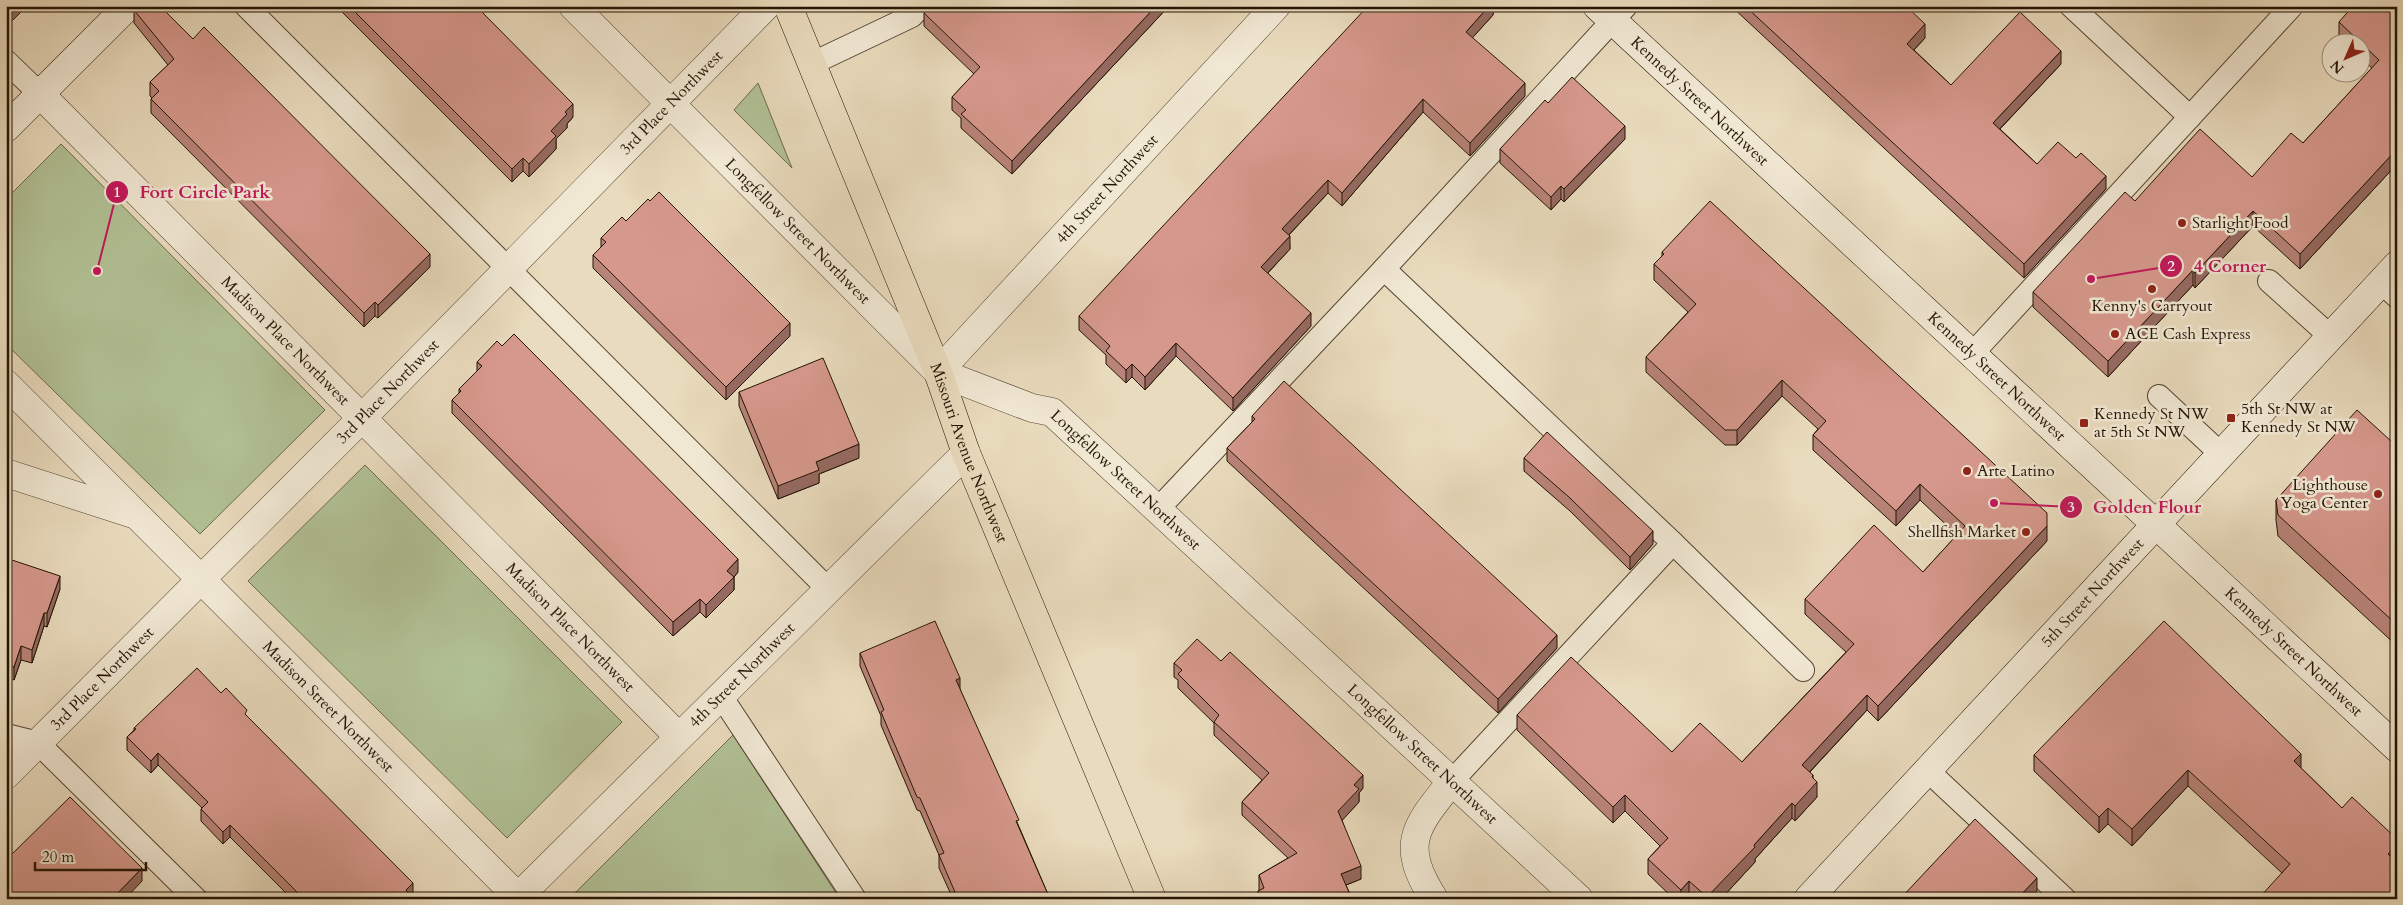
<svg xmlns="http://www.w3.org/2000/svg" width="2403" height="905" viewBox="0 0 2403 905" font-family="Cardo,serif">
  <rect width="100%" height="100%" fill="#e9dbbd"/>
  <filter id="stains"><feTurbulence type="fractalNoise" baseFrequency=".004" numOctaves="4"/><feColorMatrix values="0 0 0 0 .2 0 0 0 0 .09 0 0 0 0 .02 0 0 0 .5 -.17"/></filter>
  <radialGradient id="worn" r=".72"><stop offset=".6" stop-color="#630" stop-opacity="0"/><stop offset="1" stop-color="#630" stop-opacity=".3"/></radialGradient>
  <!-- green -->
  <g fill="#b1c195" stroke="#6a6a4c">
    <path d="M 758,83 L 792,168 L 734,110 Z"/>
    <path d="M 61,144 L 325,410 L 200,534 L 6,344 L 6,199 Z"/>
    <path d="M 365,465 L 622,722 L 507,838 L 248,581 Z"/>
    <path d="M 733,735 L 840,899 L 569,899 Z"/>
  </g>
  <g fill="none" stroke-linecap="round" stroke-linejoin="round">
    <defs>
      <g id="lane">
        <path d="M 246,6 L 827,588"/>
        <path d="M 2071,6 L 2190,117"/>
        <path d="M 6,61 L 40,94"/>
        <path d="M 811,64 L 912,16 L 921,6"/>
        <path d="M 2269,281 L 2330,336"/>
        <path d="M 2381,282 L 2397,297"/>
        <path d="M 1972,354 L 2292,6"/>
        <path d="M 2159,396 L 2221,454"/>
        <path d="M 1158,509 L 1384,269"/>
        <path d="M 1673,543 L 1803,670"/>
        <path d="M 721,696 L 855,899"/>
        <path d="M 6,735 L 38,743 L 196,899"/>
        <path d="M 1927,770 L 2065,899"/>
        <path d="M 1452,781 L 1673,543 L 1384,269 L 1626,6"/>
      </g>
      <g id="street">
        <path id="s1" d="M 573,6 L 938,372 L 1032,408 L 1052,412 L 1579,899"/>
        <path id="s2" d="M 40,94 L 678,736"/>
        <path id="s3" d="M 938,372 L 1276,6"/>
        <path id="s4" d="M 6,384 L 520,899"/>
        <path d="M 6,473 L 133,514"/>
        <path id="s5" d="M 6,775 L 362,418 L 766,6"/>
        <path id="s6" d="M 516,899 L 966,453"/>
        <path d="M 1434,899 C 1399,844 1415,827 1452,781"/>
      </g>
      <g id="secondary">
        <path id="s7" d="M 1597,6 L 2397,748"/>
        <path d="M 6,128 L 128,6"/>
        <path id="s8" d="M 1808,899 L 2397,265"/>
      </g>
      <g id="primary">
        <path id="s9" d="M 788,6 L 938,372 L 966,453 L 1152,899"/>
      </g>
    </defs>
    <!-- lane casing -->
    <use href="#lane" stroke="#544632" stroke-width="24"/>
    <!-- street casing -->
    <use href="#street" stroke="#544632" stroke-width="29"/>
    <!-- secondary casing -->
    <use href="#secondary" stroke="#231404" stroke-width="29"/>
    <!-- primary casing -->
    <use href="#primary" stroke="#231404" stroke-width="29"/>
    <!-- lane -->
    <use href="#lane" stroke="#f1e8d4" stroke-width="22"/>
    <!-- street -->
    <use href="#street" stroke="#f1e8d4" stroke-width="28"/>
    <!-- secondary -->
    <use href="#secondary" stroke="#f1e8d4" stroke-width="28"/>
    <!-- primary -->
    <use href="#primary" stroke="#e9dbbd" stroke-width="28"/>
  </g>
  <!-- wall -->
  <g fill="#b88378" stroke="#231404">
    <path d="M 336,6 L 476,6 L 573,117 L 567,124 L 567,128 L 556,139 L 556,149 L 529,177 L 523,171 L 512,182 Z"/>
    <path d="M 930,6 L 1169,6 L 1012,174 L 961,128 L 961,118 L 952,110 L 952,97 L 974,74 L 924,26 L 924,13 Z"/>
    <path d="M 1493,6 L 1493,15 L 1472,38 L 1525,96 L 1470,156 L 1423,112 L 1342,206 L 1328,193 L 1289,235 L 1290,249 L 1268,273 L 1311,326 L 1233,411 L 1176,356 L 1145,390 L 1132,377 L 1126,383 L 1106,364 L 1106,355 L 1079,330 L 1079,316 Z"/>
    <path d="M 1731,6 L 1906,6 L 1925,38 L 1914,50 L 1951,85 L 2061,64 L 2000,129 L 2037,164 L 2106,189 L 2024,278 Z"/>
    <path d="M 2397,6 L 2397,164 L 2300,269 L 2253,226 L 2195,288 L 2193,285 L 2108,377 L 2033,307 L 2033,292 L 2135,201 L 2252,177 L 2303,143 L 2372,68 L 2360,57 L 2360,42 L 2345,42 L 2339,37 L 2339,22 Z"/>
    <path d="M 134,10 L 193,39 L 430,267 L 378,318 L 375,316 L 364,327 L 151,113 L 151,99 L 152,98 L 150,96 L 150,82 L 168,65 L 134,23 Z"/>
    <path d="M 1548,103 L 1625,139 L 1564,202 L 1561,199 L 1551,210 L 1500,163 L 1500,149 Z"/>
    <path d="M 626,221 L 790,336 L 726,400 L 593,268 L 593,255 L 601,247 L 601,238 Z"/>
    <path d="M 1662,252 L 2047,541 L 1878,721 L 1867,710 L 1810,772 L 1813,778 L 1817,797 L 1795,821 L 1792,818 L 1755,859 L 1755,862 L 1721,899 L 1692,899 L 1689,896 L 1687,899 L 1674,899 L 1648,874 L 1648,859 L 1660,846 L 1625,811 L 1613,823 L 1517,730 L 1517,715 L 1672,752 L 1742,762 L 1846,652 L 1805,614 L 1805,599 L 1923,572 L 1957,535 L 1920,500 L 1896,526 L 1813,450 L 1813,435 L 1818,429 L 1782,396 L 1737,445 L 1725,445 L 1646,372 L 1646,357 L 1688,312 L 1654,280 L 1654,264 L 1662,256 Z"/>
    <path d="M 477,362 L 738,572 L 734,577 L 734,590 L 706,618 L 700,612 L 673,636 L 452,413 L 452,400 L 459,393 L 459,389 L 477,371 Z"/>
    <path d="M 739,392 L 859,458 L 819,474 L 819,483 L 778,499 L 739,406 Z"/>
    <path d="M 1252,416 L 1557,648 L 1498,713 L 1227,461 L 1227,448 L 1252,422 Z"/>
    <path d="M 2397,434 L 2397,646 L 2278,536 L 2276,520 L 2276,500 L 2391,441 Z"/>
    <path d="M 1524,458 L 1653,544 L 1630,570 L 1570,511 L 1524,471 Z"/>
    <path d="M 6,558 L 60,589 L 47,627 L 44,626 L 32,663 L 21,660 L 14,680 L 6,677 Z"/>
    <path d="M 860,653 L 960,689 L 1050,899 L 953,899 L 939,868 L 939,855 L 920,811 L 917,810 L 881,725 L 881,716 L 860,666 Z"/>
    <path d="M 1221,661 L 1363,788 L 1359,793 L 1359,802 L 1342,820 L 1361,879 L 1346,885 L 1352,899 L 1258,899 L 1258,891 L 1259,890 L 1259,875 L 1288,858 L 1242,815 L 1242,802 L 1262,780 L 1214,735 L 1214,723 L 1178,688 L 1178,680 L 1174,677 L 1174,663 Z"/>
    <path d="M 221,693 L 247,716 L 413,895 L 410,899 L 292,899 L 230,837 L 223,844 L 201,821 L 201,809 L 202,808 L 158,765 L 151,773 L 127,750 L 127,737 L 134,730 L 134,728 Z"/>
    <path d="M 2034,755 L 2301,768 L 2342,808 L 2282,873 L 2188,786 L 2132,846 L 2108,824 L 2099,833 L 2034,771 Z"/>
  </g>
  <!-- shaded-wall -->
  <g fill="#966a62" stroke="#231404">
    <path d="M 14,6 L 27,6 L 6,27 L 6,14 Z"/>
    <path d="M 1156,6 L 1169,6 L 1012,174 L 1012,161 Z"/>
    <path d="M 1489,6 L 1493,6 L 1493,15 L 1466,45 L 1466,32 Z"/>
    <path d="M 1925,24 L 1925,38 L 1907,57 L 1907,44 Z"/>
    <path d="M 2061,51 L 2061,64 L 1993,136 L 1993,123 Z"/>
    <path d="M 1525,83 L 1525,96 L 1470,156 L 1470,143 Z"/>
    <path d="M 1423,99 L 1423,112 L 1342,206 L 1342,193 Z"/>
    <path d="M 573,104 L 573,117 L 567,124 L 567,128 L 556,139 L 556,149 L 529,177 L 529,164 L 551,131 L 565,112 Z"/>
    <path d="M 1625,126 L 1625,139 L 1564,202 L 1564,189 Z"/>
    <path d="M 2397,149 L 2397,164 L 2300,269 L 2300,254 Z"/>
    <path d="M 523,158 L 523,171 L 512,182 L 512,169 Z"/>
    <path d="M 2106,176 L 2106,189 L 2024,278 L 2024,264 Z"/>
    <path d="M 1328,180 L 1328,193 L 1282,242 L 1282,229 Z"/>
    <path d="M 1561,186 L 1561,199 L 1551,210 L 1551,197 Z"/>
    <path d="M 2253,211 L 2253,226 L 2195,288 L 2195,273 Z"/>
    <path d="M 1290,236 L 1290,249 L 1261,280 L 1261,267 Z"/>
    <path d="M 430,254 L 430,267 L 378,318 L 378,305 Z"/>
    <path d="M 2193,270 L 2193,285 L 2108,377 L 2108,361 Z"/>
    <path d="M 375,302 L 375,316 L 364,327 L 364,313 Z"/>
    <path d="M 1311,313 L 1311,326 L 1233,411 L 1233,398 Z"/>
    <path d="M 790,323 L 790,336 L 726,400 L 726,387 Z"/>
    <path d="M 1176,343 L 1176,356 L 1145,390 L 1145,377 Z"/>
    <path d="M 1132,364 L 1132,377 L 1126,383 L 1126,370 Z"/>
    <path d="M 1782,380 L 1782,396 L 1737,445 L 1737,430 Z"/>
    <path d="M 859,444 L 859,458 L 819,474 L 819,483 L 778,499 L 778,486 L 816,462 Z"/>
    <path d="M 1920,484 L 1920,500 L 1896,526 L 1896,511 Z"/>
    <path d="M 2047,526 L 2047,541 L 1878,721 L 1878,706 Z"/>
    <path d="M 1653,531 L 1653,544 L 1630,570 L 1630,557 Z"/>
    <path d="M 738,559 L 738,572 L 734,577 L 734,590 L 706,618 L 706,605 L 727,571 Z"/>
    <path d="M 60,576 L 60,589 L 47,627 L 47,613 Z"/>
    <path d="M 700,599 L 700,612 L 673,636 L 673,622 Z"/>
    <path d="M 44,613 L 44,626 L 32,663 L 32,650 Z"/>
    <path d="M 1557,635 L 1557,648 L 1498,713 L 1498,699 Z"/>
    <path d="M 21,646 L 21,660 L 14,680 L 14,667 Z"/>
    <path d="M 960,678 L 960,691 L 956,680 Z"/>
    <path d="M 1867,695 L 1867,710 L 1802,780 L 1802,765 Z"/>
    <path d="M 158,753 L 158,765 L 151,773 L 151,761 Z"/>
    <path d="M 2301,754 L 2301,770 L 2294,761 Z"/>
    <path d="M 2188,770 L 2188,786 L 2132,846 L 2132,829 Z"/>
    <path d="M 1363,775 L 1363,788 L 1359,793 L 1359,802 L 1338,825 L 1338,811 L 1354,785 Z"/>
    <path d="M 1813,775 L 1813,786 L 1817,782 L 1817,797 L 1795,821 L 1795,806 Z"/>
    <path d="M 1625,795 L 1625,811 L 1613,823 L 1613,807 Z"/>
    <path d="M 1792,803 L 1792,818 L 1755,859 L 1755,862 L 1721,899 L 1707,899 L 1707,897 Z"/>
    <path d="M 2108,808 L 2108,824 L 2099,833 L 2099,817 Z"/>
    <path d="M 230,825 L 230,837 L 223,844 L 223,832 Z"/>
    <path d="M 2397,845 L 2397,861 L 2388,854 Z"/>
    <path d="M 1361,866 L 1361,879 L 1341,887 L 1341,874 Z"/>
    <path d="M 142,868 L 142,881 L 125,899 L 112,899 Z"/>
    <path d="M 2037,878 L 2037,891 L 2030,899 L 2017,899 Z"/>
    <path d="M 1689,881 L 1689,896 L 1687,899 L 1681,899 L 1681,890 Z"/>
    <path d="M 413,883 L 413,895 L 410,899 L 404,899 L 406,890 Z"/>
  </g>
  <!-- building -->
  <g fill="#d6988c" stroke="#231404">
    <path d="M 6,6 L 14,6 L 6,14 Z"/>
    <path d="M 138,6 L 160,6 L 193,39 L 204,27 L 430,254 L 378,305 L 375,302 L 364,313 L 151,99 L 159,91 L 150,82 L 174,59 L 134,10 Z"/>
    <path d="M 349,6 L 476,6 L 573,104 L 565,112 L 567,114 L 551,131 L 556,136 L 529,164 L 523,158 L 512,169 Z"/>
    <path d="M 930,6 L 1156,6 L 1012,161 L 961,114 L 966,110 L 952,97 L 980,67 L 924,13 Z"/>
    <path d="M 1368,6 L 1489,6 L 1466,32 L 1525,83 L 1470,143 L 1423,99 L 1342,193 L 1328,180 L 1282,229 L 1290,236 L 1261,267 L 1311,313 L 1233,398 L 1176,343 L 1145,377 L 1132,364 L 1126,370 L 1106,351 L 1110,346 L 1079,316 Z"/>
    <path d="M 1745,6 L 1906,6 L 1925,24 L 1907,44 L 1951,85 L 2020,12 L 2061,51 L 1993,123 L 2037,164 L 2058,142 L 2076,158 L 2081,153 L 2106,176 L 2024,264 Z"/>
    <path d="M 2353,6 L 2397,6 L 2397,149 L 2300,254 L 2253,211 L 2195,273 L 2193,270 L 2108,361 L 2033,292 L 2125,192 L 2135,201 L 2200,129 L 2252,177 L 2291,133 L 2303,143 L 2379,60 L 2339,22 Z"/>
    <path d="M 1572,77 L 1625,126 L 1564,189 L 1561,186 L 1551,197 L 1500,149 L 1545,100 L 1548,103 Z"/>
    <path d="M 659,192 L 790,323 L 726,387 L 593,255 L 606,242 L 601,238 L 622,217 L 626,221 L 648,199 L 650,201 Z"/>
    <path d="M 1710,201 L 2047,513 L 2047,526 L 1878,706 L 1867,695 L 1802,765 L 1813,775 L 1812,777 L 1817,782 L 1795,806 L 1792,803 L 1754,845 L 1755,847 L 1707,897 L 1689,881 L 1681,890 L 1648,859 L 1668,838 L 1625,795 L 1613,807 L 1517,715 L 1571,657 L 1672,752 L 1700,723 L 1742,762 L 1854,644 L 1805,599 L 1874,525 L 1923,572 L 1965,526 L 1920,484 L 1896,511 L 1813,435 L 1826,421 L 1782,380 L 1737,430 L 1725,430 L 1646,357 L 1696,304 L 1654,264 L 1664,254 L 1662,252 Z"/>
    <path d="M 514,334 L 738,559 L 727,571 L 734,577 L 706,605 L 700,599 L 673,622 L 452,400 L 461,391 L 459,389 L 482,366 L 477,362 L 497,341 L 502,346 Z"/>
    <path d="M 823,358 L 859,444 L 816,462 L 819,470 L 778,486 L 739,392 Z"/>
    <path d="M 1284,381 L 1557,635 L 1498,699 L 1227,448 L 1255,419 L 1252,416 Z"/>
    <path d="M 2357,410 L 2391,441 L 2397,434 L 2397,625 L 2278,515 L 2276,500 Z"/>
    <path d="M 1547,432 L 1653,531 L 1630,557 L 1570,498 L 1524,458 Z"/>
    <path d="M 6,558 L 60,576 L 47,613 L 44,613 L 32,650 L 21,646 L 14,667 L 6,664 Z"/>
    <path d="M 935,621 L 960,678 L 956,680 L 1019,820 L 1016,821 L 1050,899 L 958,899 L 939,855 L 944,853 L 920,798 L 917,797 L 881,712 L 884,710 L 860,653 Z"/>
    <path d="M 2164,621 L 2301,754 L 2294,761 L 2342,808 L 2352,797 L 2397,839 L 2397,845 L 2388,854 L 2397,861 L 2397,899 L 2258,899 L 2290,864 L 2188,770 L 2132,829 L 2108,808 L 2099,817 L 2034,755 Z"/>
    <path d="M 1197,639 L 1221,661 L 1230,652 L 1363,775 L 1354,785 L 1359,789 L 1338,811 L 1361,866 L 1341,874 L 1352,899 L 1261,899 L 1258,891 L 1264,888 L 1259,875 L 1297,853 L 1242,802 L 1269,773 L 1214,722 L 1219,715 L 1178,674 L 1182,670 L 1174,663 Z"/>
    <path d="M 197,668 L 221,693 L 226,688 L 247,710 L 245,714 L 413,883 L 406,890 L 409,894 L 404,899 L 304,899 L 230,825 L 223,832 L 201,809 L 208,802 L 158,753 L 151,761 L 127,737 L 136,729 L 134,728 Z"/>
    <path d="M 70,797 L 142,868 L 112,899 L 6,899 L 6,860 Z"/>
    <path d="M 1975,819 L 2037,878 L 2017,899 L 1900,899 Z"/>
  </g>
  <!-- markers -->
  <g fill="#8f2418" stroke="#f1e8d4" stroke-width="2">
    <circle cx="2182" cy="223" r="5"/>
    <circle cx="2152" cy="289" r="5"/>
    <circle cx="2115" cy="334" r="5"/>
    <rect x="2226" y="413" width="10" height="10" rx="2.5"/>
    <rect x="2079" y="418" width="10" height="10" rx="2.5"/>
    <circle cx="1967" cy="471" r="5"/>
    <circle cx="2378" cy="494" r="5"/>
    <circle cx="2026" cy="532" r="5"/>
  </g>
  <g text-anchor="middle" dominant-baseline="central" stroke-width="5" stroke-linejoin="round" paint-order="stroke">
    <!-- street labels -->
    <g font-size="16" fill="#231404" stroke="#f1e8d4">
      <text stroke="none"><textPath href="#s7" startOffset="140">Kennedy Street Northwest</textPath></text>
      <text stroke="none"><textPath href="#s5" startOffset="946">3rd Place Northwest</textPath></text>
      <text stroke="none"><textPath href="#s3" startOffset="249">4th Street Northwest</textPath></text>
      <text stroke="none"><textPath href="#s1" startOffset="318">Longfellow Street Northwest</textPath></text>
      <text stroke="none"><textPath href="#s2" startOffset="348">Madison Place Northwest</textPath></text>
      <text stroke="none"><textPath href="#s7" startOffset="545">Kennedy Street Northwest</textPath></text>
      <text stroke="none"><textPath href="#s5" startOffset="541">3rd Place Northwest</textPath></text>
      <text stroke="none"><textPath href="#s9" startOffset="482">Missouri Avenue Northwest</textPath></text>
      <text stroke="none"><textPath href="#s1" startOffset="738">Longfellow Street Northwest</textPath></text>
      <text stroke="none"><textPath href="#s8" startOffset="418">5th Street Northwest</textPath></text>
      <text stroke="none"><textPath href="#s2" startOffset="752">Madison Place Northwest</textPath></text>
      <text stroke="none"><textPath href="#s7" startOffset="950">Kennedy Street Northwest</textPath></text>
      <text stroke="none"><textPath href="#s6" startOffset="318">4th Street Northwest</textPath></text>
      <text stroke="none"><textPath href="#s5" startOffset="136">3rd Place Northwest</textPath></text>
      <text stroke="none"><textPath href="#s4" startOffset="456">Madison Street Northwest</textPath></text>
      <text stroke="none"><textPath href="#s1" startOffset="1142">Longfellow Street Northwest</textPath></text>
    </g>
    <!-- poi labels -->
    <g font-size="16" fill="#231404" stroke="#f1e8d4" text-anchor="start">
      <text x="2192" y="223">Starlight Food</text>
      <text x="2152" y="306" text-anchor="middle">Kenny's Carryout</text>
      <text x="2125" y="334">ACE Cash Express</text>
      <text x="2241" y="409">5th St NW at<tspan x="2241" dy="18">Kennedy St NW</tspan></text>
      <text x="2094" y="414">Kennedy St NW<tspan x="2094" dy="18">at 5th St NW</tspan></text>
      <text x="1977" y="471">Arte Latino</text>
      <text x="2368" y="485" text-anchor="end">Lighthouse<tspan x="2368" dy="18">Yoga Center</tspan></text>
      <text x="2016" y="532" text-anchor="end">Shellfish Market</text>
    </g>
  </g>
  <!-- callouts -->
  <path fill="none" stroke="#c2185b" stroke-width="2" d="M97 271L117 192M2091 279L2171 266M1994 503L2071 507"/>
  <g fill="#c2185b" stroke="#f1e8d4" stroke-width="2">
    <circle cx="97" cy="271" r="5"/>
    <circle cx="2091" cy="279" r="5"/>
    <circle cx="1994" cy="503" r="5"/>
    <circle cx="117" cy="192" r="12"/>
    <circle cx="2171" cy="266" r="12"/>
    <circle cx="2071" cy="507" r="12"/>
  </g>
  <g font-size="15" text-anchor="middle" font-weight="bold" fill="#fff">
    <text x="117" y="197">1</text>
    <text x="2171" y="271">2</text>
    <text x="2071" y="512">3</text>
  </g>
  <g font-size="18" text-anchor="middle" font-weight="bold" fill="#c2185b" stroke="#f1e8d4" stroke-width="5" stroke-linejoin="round" paint-order="stroke">
    <text x="205" y="198">Fort Circle Park</text>
    <text x="2230" y="272">4 Corner</text>
    <text x="2147" y="513">Golden Flour</text>
  </g>
  <!-- margin -->
  <rect width="2403" height="905" fill="none" stroke="#e9dbbd" stroke-width="25"/>
  <rect x="8" y="8" width="2388" height="890" fill="none" stroke="#231404" stroke-width="2.5"/>
  <rect x="12" y="12" width="2378" height="880" fill="none" stroke="#231404"/>
  <!-- north arrow -->
  <g transform="translate(2346 58) rotate(225)"><circle r="24" fill="#f1e8d4" stroke="#9f9381"/>
  <path d="M0-4L9 19L0 12L-9 19Z" fill="#8f2418"/>
  <text y="-8" font-size="14" font-weight="bold" text-anchor="middle" fill="#231404">N</text>
  </g>
  <!-- scale -->
  <path d="M35 862v8h111v-8" fill="none" stroke="#231404" stroke-width="2.5"/>
  <text x="42" y="862" font-size="15" fill="#231404" stroke="#f1e8d4" stroke-width="4" paint-order="stroke">20 m</text>
  <rect width="100%" height="100%" filter="url(#stains)"/>
  <rect width="100%" height="100%" fill="url(#worn)"/>
</svg>
